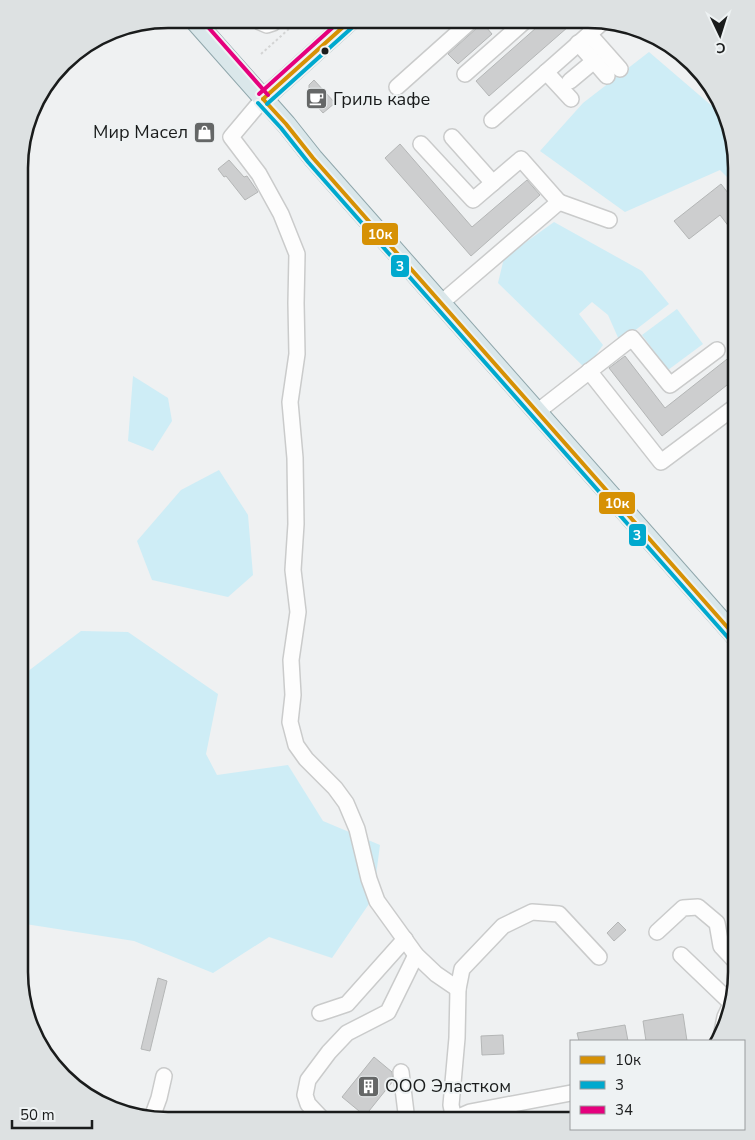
<svg xmlns="http://www.w3.org/2000/svg" width="755" height="1140" viewBox="0 0 755 1140" font-family="'Nunito Sans',sans-serif">
  <rect width="100%" height="100%" fill="#eff1f2"/>
  <!-- green -->
  <g fill="#ceedf6">
    <path d="M 649,52 L 719,112 L 724,109 L 725,110 L 736,167 L 736,186 L 720,170 L 625,212 L 540,151 L 583,103 Z"/>
    <path d="M 554,222 L 642,271 L 669,304 L 620,342 L 608,315 L 592,302 L 579,314 L 603,345 L 586,369 L 498,283 L 504,258 Z"/>
    <path d="M 677,309 L 703,344 L 668,370 L 642,335 Z"/>
    <path d="M 133,376 L 168,398 L 172,421 L 153,451 L 128,441 Z"/>
    <path d="M 219,470 L 248,515 L 253,575 L 228,597 L 152,580 L 137,541 L 181,490 Z"/>
    <path d="M 81,631 L 128,632 L 218,694 L 206,754 L 217,775 L 288,765 L 323,821 L 380,845 L 373,898 L 332,958 L 269,937 L 213,973 L 134,941 L 19,923 L 19,678 Z"/>
  </g>
  <!-- building -->
  <g fill="#cdcecf" stroke="#b4b6b6">
    <path d="M 545,20 L 576,20 L 489,96 L 476,81 Z"/>
    <path d="M 481,21 L 492,34 L 458,64 L 448,54 L 478,27 Z"/>
    <path d="M 314,80 L 335,103 L 323,113 L 309,97 L 309,85 Z"/>
    <path d="M 400,144 L 472,227 L 527,180 L 540,195 L 471,256 L 385,158 Z"/>
    <path d="M 229,160 L 244,177 L 247,176 L 258,192 L 245,200 L 226,176 L 224,177 L 218,169 Z"/>
    <path d="M 721,184 L 736,203 L 736,236 L 720,215 L 689,239 L 674,221 Z"/>
    <path d="M 736,352 L 736,378 L 662,436 L 609,368 L 625,356 L 665,408 Z"/>
    <path d="M 618,922 L 626,930 L 614,941 L 607,933 Z"/>
    <path d="M 158,978 L 167,981 L 150,1051 L 141,1049 Z"/>
    <path d="M 683,1014 L 687,1041 L 646,1041 L 643,1021 Z"/>
    <path d="M 625,1025 L 628,1041 L 579,1041 L 577,1033 Z"/>
    <path d="M 503,1035 L 504,1054 L 482,1055 L 481,1036 Z"/>
    <path d="M 374,1057 L 392,1072 L 393,1081 L 365,1116 L 342,1097 Z"/>
  </g>
  <g fill="none" stroke-linecap="round" stroke-linejoin="round">
    <defs>
      <g id="minor">
        <path d="M 257,19 L 260,22 L 267,25 L 273,23 L 278,19"/>
        <path d="M 589,34 L 620,69"/>
        <path d="M 594,61 L 607,76"/>
        <path d="M 546,72 L 571,99"/>
        <path d="M 465,74 L 526,20"/>
        <path d="M 570,81 L 594,61 L 578,43"/>
        <path d="M 397,87 L 472,20"/>
        <path d="M 263,99 L 231,137 L 259,174 L 281,214 L 297,254 L 296,303 L 297,354 L 290,402 L 295,458 L 296,524 L 293,570 L 298,612 L 291,660 L 293,695 L 290,722 L 296,745 L 306,759 L 335,788 L 346,803 L 357,829 L 369,879 L 377,901 L 416,955 L 436,974 L 458,989"/>
        <path d="M 492,120 L 605,20"/>
        <path d="M 452,137 L 493,183"/>
        <path d="M 421,144 L 473,200 L 521,159 L 559,202"/>
        <path d="M 441,303 L 559,202 L 609,220"/>
        <path d="M 589,371 L 661,462 L 736,406"/>
        <path d="M 537,412 L 632,338 L 670,385 L 717,350"/>
        <path d="M 657,932 L 683,908 L 698,907 L 717,923 L 721,946 L 736,962"/>
        <path d="M 681,955 L 731,1003"/>
        <path d="M 320,1013 L 347,1004 L 405,939"/>
        <path d="M 722,1032 L 725,1017 L 732,1002"/>
        <path d="M 401,1072 L 407,1121"/>
        <path d="M 454,1119 L 451,1105 L 457,1038 L 458,989 L 462,969 L 503,926 L 532,912 L 559,914 L 599,957"/>
        <path d="M 151,1120 L 159,1098 L 164,1076"/>
        <path d="M 324,1121 L 308,1104 L 305,1095 L 308,1080 L 329,1052 L 347,1033 L 388,1012 L 416,955"/>
        <path d="M 452,1121 L 454,1119 L 470,1112 L 571,1093"/>
      </g>
      <g id="major">
        <path d="M 193,19 L 286,124 L 313,158 L 736,637"/>
        <path d="M 263,99 L 352,19"/>
      </g>
    </defs>
    <!-- minor casing -->
    <use href="#minor" stroke="#cacbcb" stroke-width="18"/>
    <!-- major casing -->
    <use href="#major" stroke="#8fa6ab" stroke-width="21"/>
    <!-- path -->
    <g stroke="#d3d4d4" stroke-width="2" stroke-dasharray="2.5 2.5" stroke-linecap="butt">
      <path d="M 614,30 L 620,25"/>
      <path d="M 261,54 L 300,19"/>
    </g>
    <!-- minor -->
    <use href="#minor" stroke="#fdfdfd" stroke-width="15"/>
    <!-- major -->
    <use href="#major" stroke="#dae7ea" stroke-width="19"/>
    <defs>
      <g id="bus-1">
        <path d="M 263,99 L 286,124 L 313,158 L 736,637"/>
        <path d="M 263,99 L 352,19"/>
      </g>
      <g id="bus-2">
        <path d="M 258,103 L 281,128 L 308,162 L 731,641"/>
        <path d="M 267,104 L 356,24"/>
      </g>
      <g id="bus-3">
        <path d="M 201,19 L 268,95"/>
        <path d="M 259,94 L 342,19"/>
      </g>
    </defs>
    <!-- bus-1 casing -->
    <use href="#bus-1" stroke="#eef2f3" stroke-width="8"/>
    <!-- bus-2 casing -->
    <use href="#bus-2" stroke="#eef2f3" stroke-width="8"/>
    <!-- bus-3 casing -->
    <use href="#bus-3" stroke="#eef2f3" stroke-width="8"/>
    <!-- bus-1 -->
    <use href="#bus-1" stroke="#d69104" stroke-width="4"/>
    <!-- bus-2 -->
    <use href="#bus-2" stroke="#00a9ce" stroke-width="4"/>
    <!-- bus-3 -->
    <use href="#bus-3" stroke="#e5007d" stroke-width="4"/>
  </g>
  <!-- icons -->
  <defs>
    <symbol id="cafe-square" viewBox="-11 -11 22 22"><rect x="-9" y="-9" width="18" height="18" rx="4" fill="#656767" stroke="#eef2f3"/><path d="M-5.5-4.5H6V0H3Q3 3.5 0 3.5H-2.5Q-5.5 3.5-5.5 0ZM3-3.2v2h1.7v-2ZM-6 4.5H4V6H-6Z" fill="#fff"/></symbol>
    <symbol id="shop-square" viewBox="-11 -11 22 22"><rect x="-9" y="-9" width="18" height="18" rx="4" fill="#656767" stroke="#eef2f3"/><path d="M-5-2.5h2.3a2.7 3.5 0 0 1 5.4 0H5L5.5 6h-11ZM-1.5-2.5h3a1.5 2.3 0 0 0-3 0Z" fill="#fff"/></symbol>
    <symbol id="building-square" viewBox="-11 -11 22 22"><rect x="-9" y="-9" width="18" height="18" rx="4" fill="#656767" stroke="#eef2f3"/><path d="M-4-6H4V6H1V3H-1V6H-4ZM-2.5-4.3h1.7v1.8h-1.7ZM.8-4.3h1.7v1.8H.8ZM-2.5-1h1.7V.8h-1.7ZM.8-1h1.7V.8H.8Z" fill="#fff"/></symbol>
  </defs>
  <g fill-rule="evenodd">
    <use href="#cafe-square" x="304" y="86" width="25" height="25"/>
    <use href="#shop-square" x="192" y="120" width="25" height="25"/>
    <use href="#building-square" x="356" y="1074" width="25" height="25"/>
  </g>
  <!-- markers -->
  <circle fill="#1a1c1c" stroke="#eef2f3" stroke-width="2" cx="325" cy="51" r="4.5"/>
  <g text-anchor="middle" dominant-baseline="central" stroke-width="4" stroke-linejoin="round" paint-order="stroke">
    <!-- poi labels -->
    <g font-size="18" fill="#1a1c1c" stroke="#eef2f3" text-anchor="start">
      <text x="333" y="99">Гриль кафе</text>
      <text x="188" y="132" text-anchor="end">Мир Масел</text>
      <text x="385" y="1086">ООО Эластком</text>
    </g>
  </g>
  <!-- crop -->
  <path d="M0 0H755V1140H0ZM168 28H588A140 140 0 0 1 728 168V972A140 140 0 0 1 588 1112H168A140 140 0 0 1 28 972V168A140 140 0 0 1 168 28Z" fill="#dde1e2" fill-rule="evenodd"/>
  <path fill="none" stroke="#1a1c1c" stroke-width="2.5" d="M168 28H588A140 140 0 0 1 728 168V972A140 140 0 0 1 588 1112H168A140 140 0 0 1 28 972V168A140 140 0 0 1 168 28Z"/>
  <g stroke="#eef2f3" stroke-width="2">
    <rect x="361" y="222" width="38" height="24" rx="5" fill="#d69104"/>
    <rect x="390" y="254" width="20" height="24" rx="5" fill="#00a9ce"/>
    <rect x="598" y="491" width="38" height="24" rx="5" fill="#d69104"/>
    <rect x="628" y="523" width="19" height="24" rx="5" fill="#00a9ce"/>
  </g>
  <g font-size="14" text-anchor="middle" font-weight="bold" fill="#fff">
    <text x="380" y="239">10к</text>
    <text x="400" y="271">3</text>
    <text x="617" y="508">10к</text>
    <text x="637" y="540">3</text>
  </g>
  <!-- legend -->
  <rect x="570" y="1040" width="175" height="90" fill="#eef2f3" stroke="#999c9d"/>
  <rect x="580" y="1056" width="25" height="8" fill="#d69104" stroke="#999c9d"/>
  <text x="615" y="1065" font-size="15" fill="#1a1c1c">10к</text>
  <rect x="580" y="1081" width="25" height="8" fill="#00a9ce" stroke="#999c9d"/>
  <text x="615" y="1090" font-size="15" fill="#1a1c1c">3</text>
  <rect x="580" y="1106" width="25" height="8" fill="#e5007d" stroke="#999c9d"/>
  <text x="615" y="1115" font-size="15" fill="#1a1c1c">34</text>
  <!-- north arrow -->
  <g transform="translate(720 35) rotate(176)" stroke="#eef2f3" stroke-width="4" paint-order="stroke">
  <path d="M0-4L9 19L0 12L-9 19Z" fill="#1a1c1c"/>
  <text y="-8" font-size="14" font-weight="bold" text-anchor="middle" fill="#1a1c1c">С</text>
  </g>
  <!-- scale -->
  <path d="M12 1120v8h80v-8" fill="none" stroke="#1a1c1c" stroke-width="2.5"/>
  <text x="20" y="1120" font-size="15" fill="#1a1c1c" stroke="#eef2f3" stroke-width="4" paint-order="stroke">50 m</text>
</svg>
